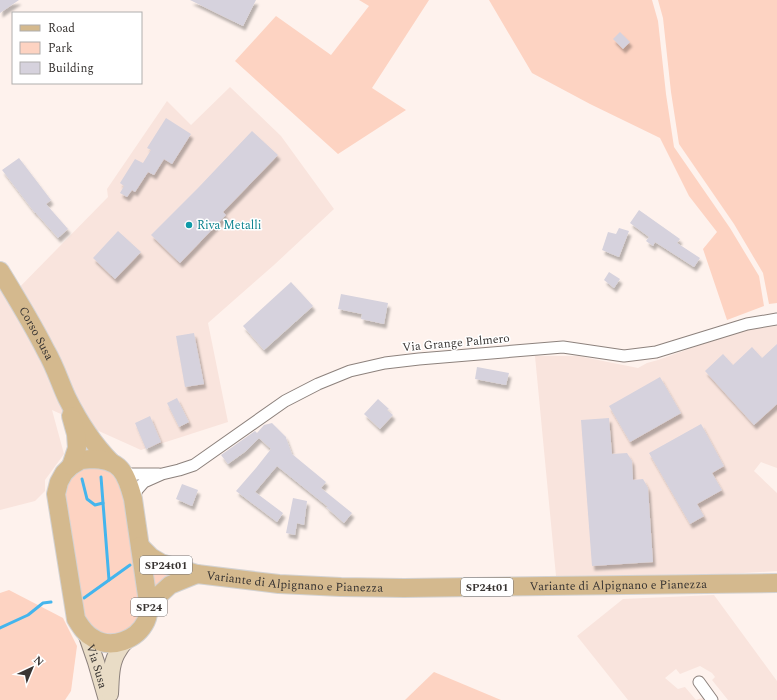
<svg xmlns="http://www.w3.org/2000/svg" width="777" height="700" viewBox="0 0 777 700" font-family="Spectral,serif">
  <defs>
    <filter id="shadow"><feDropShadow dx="2.5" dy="4.5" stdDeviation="1" flood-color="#0004"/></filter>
  </defs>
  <rect width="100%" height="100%" fill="#fef2ed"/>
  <!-- built -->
  <g fill="#f9e4dd">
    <path d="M 230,87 L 281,136 L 334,209 L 274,265 L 208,323 L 228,422 L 141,450 L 52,410 L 64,454 L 45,480 L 45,491 L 35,501 L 0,510 L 0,289 L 7,300 L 108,197 L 107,189 L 167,101 L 191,125 Z"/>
    <path d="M 777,326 L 777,468 L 761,462 L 754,471 L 777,493 L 777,571 L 727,574 L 556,576 L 535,356 L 578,356 L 638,368 L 647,363 L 658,360 L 747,328 Z"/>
    <path d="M 714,595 L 777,681 L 777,700 L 728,700 L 712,680 L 715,677 L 712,673 L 700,666 L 680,674 L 676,669 L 665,678 L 678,689 L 685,687 L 696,700 L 702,698 L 704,700 L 628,700 L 577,636 L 623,599 Z"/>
  </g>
  <!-- green -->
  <g fill="#fdd3c2">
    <path d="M 359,0 L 429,0 L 372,88 L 406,110 L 338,154 L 235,61 L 276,16 L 331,55 L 369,6 Z"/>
    <path d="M 489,0 L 652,0 L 658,21 L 666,94 L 674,147 L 730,228 L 759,276 L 764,306 L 727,320 L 703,249 L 717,232 L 689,196 L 660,138 L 590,104 L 532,73 Z"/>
    <path d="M 658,0 L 777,0 L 777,303 L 769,304 L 763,273 L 734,224 L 679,144 L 671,92 L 663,18 Z"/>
    <path d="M 88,467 L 108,469 L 121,482 L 141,597 L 139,616 L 135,623 L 130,628 L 114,636 L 99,632 L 91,626 L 86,619 L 82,611 L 65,498 C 67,480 71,474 88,467 Z"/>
    <path d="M 152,566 L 181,573 L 156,591 Z"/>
    <path d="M 9,590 L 63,618 L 77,646 L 71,691 L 65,700 L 0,700 L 0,593 Z"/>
    <path d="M 434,672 L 501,700 L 405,700 Z"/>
  </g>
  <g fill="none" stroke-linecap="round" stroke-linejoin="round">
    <!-- stream -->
    <g stroke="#44b5ed" stroke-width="3">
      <path d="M 101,477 L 109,580"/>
      <path d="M 82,479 L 87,499 L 95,505 L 103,503"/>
      <path d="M 84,598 L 130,565"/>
      <path d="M 0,628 L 28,615 L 43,603 L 51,602"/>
    </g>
  </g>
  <!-- building -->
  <g fill="#d6d2dd" filter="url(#shadow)">
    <path d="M 0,0 L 19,0 L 0,13 Z"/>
    <path d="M 190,0 L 256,0 L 243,26 Z"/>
    <path d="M 620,32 L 630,42 L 623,49 L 613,39 Z"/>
    <path d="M 166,118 L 191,134 L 172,164 L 164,159 L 154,175 L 148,172 L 135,192 L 132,190 L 127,197 L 120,193 L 124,186 L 120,183 L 135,159 L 143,163 L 151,150 L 147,148 Z"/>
    <path d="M 252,131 L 278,155 L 223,212 L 226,215 L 180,263 L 151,235 L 198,188 Z"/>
    <path d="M 19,158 L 51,200 L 46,204 L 68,229 L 58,238 L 35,212 L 35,213 L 2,170 Z"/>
    <path d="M 639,210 L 680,239 L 677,243 L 700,258 L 694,267 L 655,242 L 653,246 L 646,241 L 649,237 L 630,223 Z"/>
    <path d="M 619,228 L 629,231 L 619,257 L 602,250 L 608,232 L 616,234 Z"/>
    <path d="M 118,231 L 141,252 L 115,279 L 93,258 Z"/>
    <path d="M 609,272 L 620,279 L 614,288 L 604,280 Z"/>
    <path d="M 291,282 L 313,306 L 264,350 L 243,326 Z"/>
    <path d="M 341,294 L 388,303 L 384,324 L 361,319 L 362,314 L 338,309 Z"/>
    <path d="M 194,333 L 204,384 L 185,387 L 176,336 Z"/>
    <path d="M 777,344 L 777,404 L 754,425 L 705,371 L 723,354 L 733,365 L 752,347 L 762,358 Z"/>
    <path d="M 477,367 L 509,373 L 506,385 L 475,379 Z"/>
    <path d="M 660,377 L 681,413 L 630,442 L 609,406 Z"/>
    <path d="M 177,398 L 189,422 L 179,427 L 167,403 Z"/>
    <path d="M 378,399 L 389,409 L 387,410 L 393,415 L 380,429 L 364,414 Z"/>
    <path d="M 150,416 L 161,442 L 146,449 L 135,423 Z"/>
    <path d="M 609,418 L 612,454 L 627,453 L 632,461 L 633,480 L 643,479 L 648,488 L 653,562 L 592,566 L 581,420 Z"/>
    <path d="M 272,423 L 286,437 L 286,438 L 292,454 L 326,482 L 321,488 L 352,513 L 344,523 L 326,507 L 328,507 L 277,466 L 255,492 L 283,513 L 277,522 L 236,491 L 256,468 L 271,449 L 259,438 L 246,451 L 228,464 L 221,455 L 255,431 L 257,433 L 264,425 Z"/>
    <path d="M 701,424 L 724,466 L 712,473 L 722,490 L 697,504 L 704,516 L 690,524 L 649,453 Z"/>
    <path d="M 182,484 L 198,490 L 192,506 L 176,499 Z"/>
    <path d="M 293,498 L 307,501 L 304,525 L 297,523 L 295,535 L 286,533 Z"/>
  </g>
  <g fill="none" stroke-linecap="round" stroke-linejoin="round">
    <defs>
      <g id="minor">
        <path d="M 124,474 L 159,474"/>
        <path d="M 133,499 L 137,490 L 144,482 L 162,474 L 179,470 L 194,465 L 285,401 L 318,384 L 350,371 L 385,363 L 419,359 L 563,347 L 624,356 L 656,352 L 747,324 L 777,319"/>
        <path d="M 699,682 L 712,700"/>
      </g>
      <g id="secondary">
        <path id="s1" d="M 86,633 L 96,662 L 107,700"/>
        <path d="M 110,694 C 111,679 110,663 119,650 C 121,646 124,643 127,640"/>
      </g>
      <g id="primary">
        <path id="s2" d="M 0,271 C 16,297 32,323 46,351 C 55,366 60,383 67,398 C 79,422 92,443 111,462"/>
        <path d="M 91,459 C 120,459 126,472 133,499 L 149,609 C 148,613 148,617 146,621 C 137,640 111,650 93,638 C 85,634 81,627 76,619 L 73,600 L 56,494 L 59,482 L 64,473 L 71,466 L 81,460 Z"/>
        <path d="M 71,466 L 77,448 L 76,434 L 71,416"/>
        <path id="s3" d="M 140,546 L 151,557 L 161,563 L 197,574 L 279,584 L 341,587 L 404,588 L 777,583"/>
        <path d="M 149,609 L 157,597 L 170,585 L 197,574"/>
      </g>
    </defs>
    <!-- minor casing -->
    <use href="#minor" stroke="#8d827d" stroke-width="13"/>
    <!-- secondary casing -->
    <use href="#secondary" stroke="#8d827d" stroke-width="18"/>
    <!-- primary casing -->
    <use href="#primary" stroke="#d3d2d2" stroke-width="20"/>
    <!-- minor -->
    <use href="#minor" stroke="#fff" stroke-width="11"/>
    <!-- secondary -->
    <use href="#secondary" stroke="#e9dcc6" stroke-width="16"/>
    <!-- primary -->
    <use href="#primary" stroke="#d4b98e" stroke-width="18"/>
  </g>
  <!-- markers -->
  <circle fill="#0f9aa8" stroke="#fff" stroke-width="1.5" cx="189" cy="225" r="4"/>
  <g text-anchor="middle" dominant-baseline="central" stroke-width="3" stroke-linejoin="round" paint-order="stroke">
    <!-- shield labels -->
    <g fill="#fff" stroke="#747170" stroke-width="1">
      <rect x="140" y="556" width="52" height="18" rx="3"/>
      <rect x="461" y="578" width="52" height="18" rx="3"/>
      <rect x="131" y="598" width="36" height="18" rx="3"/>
    </g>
    <g font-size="11" font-weight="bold" fill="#383432">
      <text x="166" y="565">SP24t01</text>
      <text x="487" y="587">SP24t01</text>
      <text x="149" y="607">SP24</text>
    </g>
    <!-- culture labels -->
    <g font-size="12" fill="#0d838f" stroke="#fff" text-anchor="start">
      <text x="197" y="225">Riva Metalli</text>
    </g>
    <!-- street labels -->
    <g font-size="12" fill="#383432" stroke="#fff">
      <text stroke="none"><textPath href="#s2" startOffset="72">Corso Susa</textPath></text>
      <text transform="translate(456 343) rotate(-5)">Via Grange Palmero</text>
      <text stroke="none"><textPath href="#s3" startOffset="163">Variante di Alpignano e Pianezza</textPath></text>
      <text stroke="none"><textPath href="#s3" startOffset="487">Variante di Alpignano e Pianezza</textPath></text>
      <text stroke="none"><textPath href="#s1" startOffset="35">Via Susa</textPath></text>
    </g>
  </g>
  <!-- legend -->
  <rect x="12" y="12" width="130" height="72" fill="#ffffff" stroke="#afaead"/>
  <rect x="20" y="25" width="20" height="6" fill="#d4b98e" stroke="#afaead"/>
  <text x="48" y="32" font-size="12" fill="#383432">Road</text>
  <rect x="20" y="42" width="20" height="12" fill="#fdd3c2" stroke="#afaead"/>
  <text x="48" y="52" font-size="12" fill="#383432">Park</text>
  <rect x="20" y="62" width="20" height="12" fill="#d6d2dd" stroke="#afaead"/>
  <text x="48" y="72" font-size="12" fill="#383432">Building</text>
  <!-- north arrow -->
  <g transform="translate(32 668) rotate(44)" stroke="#ffffff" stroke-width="3" paint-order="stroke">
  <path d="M0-3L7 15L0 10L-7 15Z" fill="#383432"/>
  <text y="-6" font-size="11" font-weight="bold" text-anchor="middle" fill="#383432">N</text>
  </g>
</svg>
